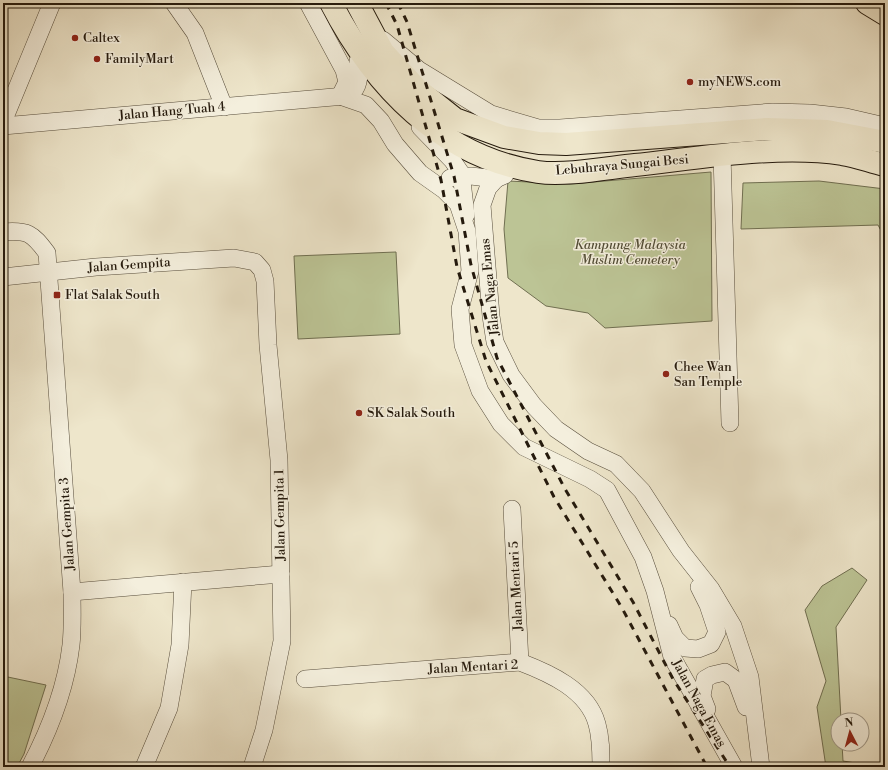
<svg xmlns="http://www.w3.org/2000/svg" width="888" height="770" viewBox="0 0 888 770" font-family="'Libre Bodoni',serif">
  <rect width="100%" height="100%" fill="#eee6cb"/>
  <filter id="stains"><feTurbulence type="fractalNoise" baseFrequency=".005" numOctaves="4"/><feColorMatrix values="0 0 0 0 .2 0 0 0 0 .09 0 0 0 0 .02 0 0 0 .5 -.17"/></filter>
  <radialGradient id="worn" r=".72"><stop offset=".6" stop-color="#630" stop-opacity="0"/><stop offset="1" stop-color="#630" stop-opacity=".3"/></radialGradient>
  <!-- green -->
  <g fill="#bcc495" stroke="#706f51">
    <path d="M 711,172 L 712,321 L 605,328 L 588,313 L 546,306 L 508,278 L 504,229 L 508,181 L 570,184 Z"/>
    <path d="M 819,181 L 885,189 L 885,238 L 878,225 L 741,229 L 743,183 Z"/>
    <path d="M 396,252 L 400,334 L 298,339 L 294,256 Z"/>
    <path d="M 852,568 L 867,580 L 836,627 L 841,720 L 838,720 L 838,744 L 842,744 L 843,761 L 862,764 L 863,767 L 826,767 L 817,707 L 826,681 L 805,610 L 822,586 Z"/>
    <path d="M 3,676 L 46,685 L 24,754 L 17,767 L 3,767 Z"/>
  </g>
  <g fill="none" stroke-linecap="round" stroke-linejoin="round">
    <defs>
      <g id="minor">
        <path d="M 174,3 L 195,33 L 224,107"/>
        <path d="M 308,3 L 344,70 L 347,82 L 340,96"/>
        <path d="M 383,40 L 419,70 L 491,114 L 538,128 L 560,128 L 773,112 L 810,113 L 846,117 L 885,126"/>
        <path d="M 340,96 L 366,105 L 381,121 L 395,144 L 420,173 L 444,190 L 458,204 L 467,231 L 470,271 L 460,309 L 463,345 L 480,391 L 501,424 L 524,447 L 590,479 L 607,490 L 643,557 L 655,591 L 672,657 L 734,767"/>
        <path d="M 3,122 L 52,3"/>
        <path d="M 3,126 L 345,96 C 361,91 360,74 358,61"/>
        <path d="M 420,127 L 452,160 L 461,173 L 466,215"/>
        <path d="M 722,155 L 730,423"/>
        <path d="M 450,178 L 471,176 L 496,179 L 505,175"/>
        <path d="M 496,179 L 488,188 L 482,205 L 491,316 L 495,342 L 511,375 L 534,406 L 556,429 L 588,451 L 616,464 L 642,491 L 681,551 L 711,589 L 733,626 L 750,677 L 761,767"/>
        <path d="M 3,232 C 28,230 32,233 47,253 L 72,592 C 72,609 73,627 71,645 C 66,688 50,729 30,767"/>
        <path d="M 3,277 L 96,267 L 234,258 L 255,262 L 262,270 L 265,281 L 268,345 L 279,460 L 282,641 L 264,730 L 252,767"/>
        <path d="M 512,509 L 520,662"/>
        <path d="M 72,592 L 281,574"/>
        <path d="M 669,625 L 675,638 L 685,648 L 698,649 L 711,644 L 717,632 L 708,605 L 699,587"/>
        <path d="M 305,679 L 520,662 C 549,673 588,690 597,724 C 601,738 601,752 601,767"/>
        <path d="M 707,709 L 702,696 L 705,679 L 712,675 L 725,672 L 736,680 L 746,707"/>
        <path d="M 144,767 L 169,708 L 180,645 L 183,582"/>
      </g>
      <g id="highway">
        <path d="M 331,3 C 374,86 441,157 538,172 C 565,176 607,168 635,165 C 699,158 779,144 842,154 C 857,156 871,162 885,165"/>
        <path d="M 357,3 L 383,52 L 416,88 L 455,119 L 504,137 L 539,143 L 566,144 L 767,129 L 827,131 L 885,142"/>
        <path d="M 867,3 L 885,14"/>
      </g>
    </defs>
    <!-- minor casing -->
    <use href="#minor" stroke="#574d3c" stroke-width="18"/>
    <!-- highway casing -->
    <use href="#highway" stroke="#251a0d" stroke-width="24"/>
    <!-- minor -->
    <use href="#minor" stroke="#f4efdd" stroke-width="17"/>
    <!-- highway -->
    <use href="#highway" stroke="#eee6cb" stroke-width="22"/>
    <!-- rail -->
    <g stroke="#251a0d" stroke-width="3" stroke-dasharray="7 7" stroke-linecap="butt">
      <path d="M 386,3 L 397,25 L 441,180 L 457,267 L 486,361 L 554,497 L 622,608 L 707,767"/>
      <path d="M 398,3 L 407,22 L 454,176 L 471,265 L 497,358 L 565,489 L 633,602 L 673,679 L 730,767"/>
    </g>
  </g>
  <!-- markers -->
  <g fill="#8f2418" stroke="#f4efdd" stroke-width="1.5">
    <circle cx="75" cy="38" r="4"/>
    <circle cx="97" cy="59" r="4"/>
    <circle cx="690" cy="82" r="4"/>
    <rect x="53" y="291" width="8" height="8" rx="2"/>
    <circle cx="666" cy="374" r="4"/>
    <circle cx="359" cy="413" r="4"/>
  </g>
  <g text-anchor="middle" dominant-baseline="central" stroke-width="3" stroke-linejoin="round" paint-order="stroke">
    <!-- poi labels -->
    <g font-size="13" fill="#251a0d" stroke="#f4efdd" text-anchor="start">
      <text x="83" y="38">Caltex</text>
      <text x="105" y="59">FamilyMart</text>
      <text x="698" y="82">myNEWS.com</text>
      <text x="65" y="295">Flat Salak South</text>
      <text x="674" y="367">Chee Wan<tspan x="674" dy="15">San Temple</tspan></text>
      <text x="367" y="413">SK Salak South</text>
    </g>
    <!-- street labels -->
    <g font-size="13" fill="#251a0d" stroke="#f4efdd">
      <text transform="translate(172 111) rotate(-5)">Jalan Hang Tuah 4</text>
      <text transform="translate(622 165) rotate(-5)">Lebuhraya Sungai Besi</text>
      <text transform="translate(129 265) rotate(-4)">Jalan Gempita</text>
      <text transform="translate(490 287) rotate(-96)">Jalan Naga Emas</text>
      <text transform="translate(280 515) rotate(-91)">Jalan Gempita 1</text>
      <text transform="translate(67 524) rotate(-94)">Jalan Gempita 3</text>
      <text transform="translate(516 586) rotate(-93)">Jalan Mentari 5</text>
      <text transform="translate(473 667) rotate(-3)">Jalan Mentari 2</text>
      <text transform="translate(699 703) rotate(61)">Jalan Naga Emas</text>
    </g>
    <!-- park labels -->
    <g font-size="13" font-style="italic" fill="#524d36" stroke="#f4efdd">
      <text x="630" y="245">Kampung Malaysia<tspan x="630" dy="15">Muslim Cemetery</tspan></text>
    </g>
  </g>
  <!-- margin -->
  <rect width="888" height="770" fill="none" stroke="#eee6cb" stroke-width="16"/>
  <rect x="4" y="4" width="880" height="762" fill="none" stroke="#251a0d" stroke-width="2"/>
  <rect x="8" y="8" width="872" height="754" fill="none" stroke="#251a0d"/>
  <!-- north arrow -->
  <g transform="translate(850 732) rotate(354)"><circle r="19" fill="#f4efdd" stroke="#a19a8a"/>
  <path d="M0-3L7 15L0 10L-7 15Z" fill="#8f2418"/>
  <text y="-6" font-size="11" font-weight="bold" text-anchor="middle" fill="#251a0d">N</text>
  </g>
  <rect width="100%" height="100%" filter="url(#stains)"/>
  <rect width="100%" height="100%" fill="url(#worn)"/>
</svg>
